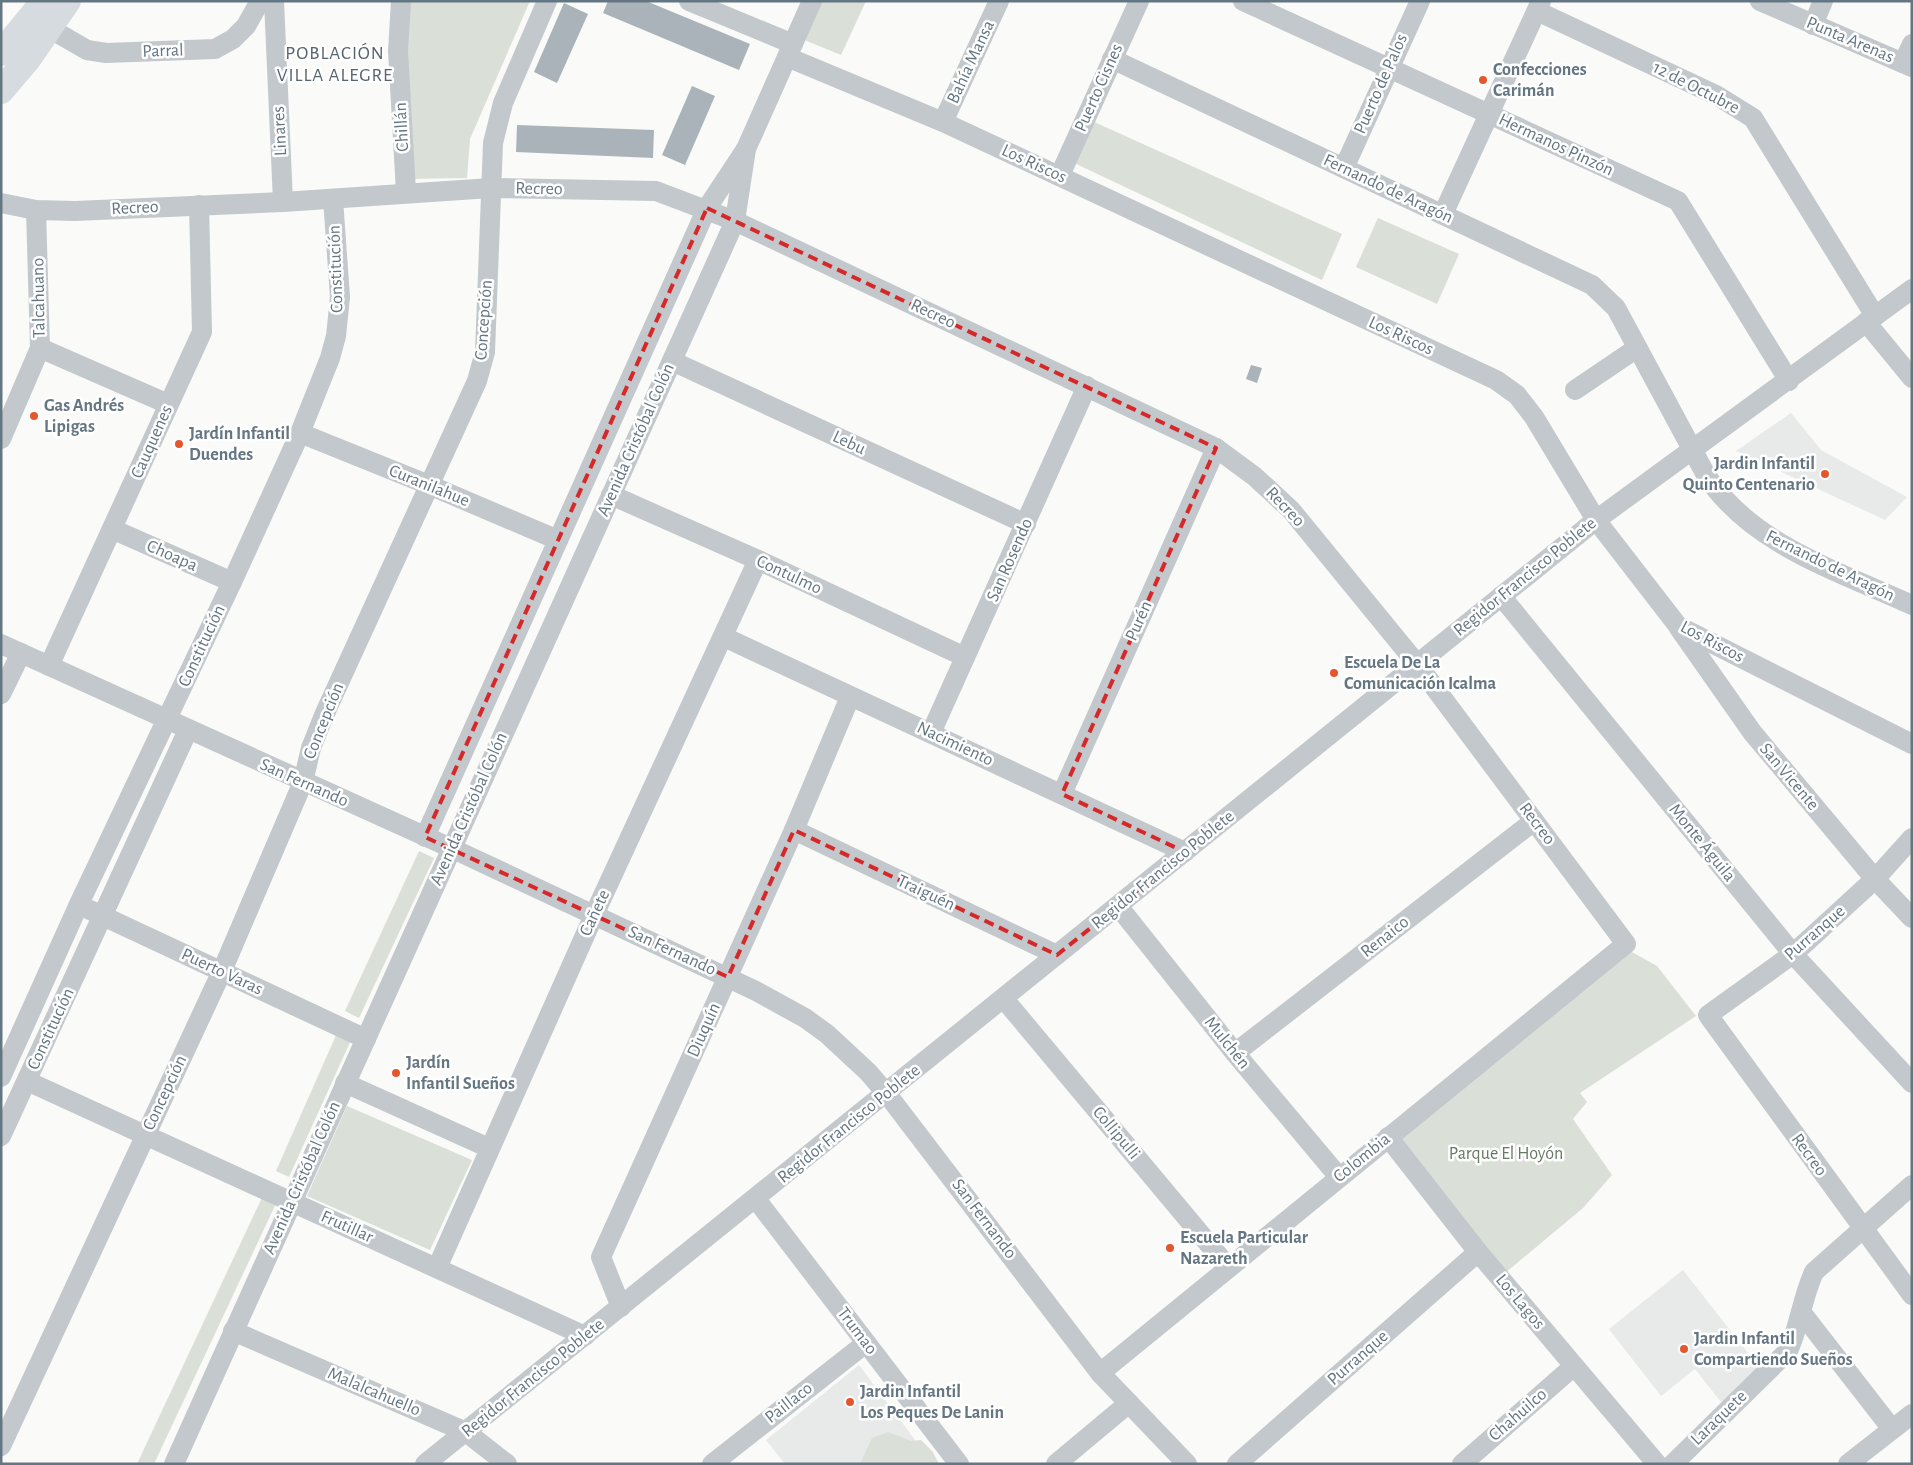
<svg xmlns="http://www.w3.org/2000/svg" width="1913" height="1465" viewBox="0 0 1913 1465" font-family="'Alegreya Sans',sans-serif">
  <rect width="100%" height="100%" fill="#fafaf8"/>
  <!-- built -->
  <g fill="#e8e9e9">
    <path d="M 1791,413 L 1821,450 L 1907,497 L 1885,520 L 1736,451 Z"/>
    <path d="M 1683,1270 L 1762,1371 L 1721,1402 L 1695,1369 L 1661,1396 L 1609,1329 Z"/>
    <path d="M 859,1365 L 921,1448 L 896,1464 L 785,1464 L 766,1440 Z"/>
  </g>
  <!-- green -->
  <g fill="#dadfd7">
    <path d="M 405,1 L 530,1 L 470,139 L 467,178 L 407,179 Z"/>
    <path d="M 819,1 L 866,1 L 841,55 L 802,39 Z"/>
    <path d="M 1092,121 L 1342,234 L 1322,280 L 1072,162 Z"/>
    <path d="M 1378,218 L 1459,254 L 1437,304 L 1356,267 Z"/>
    <path d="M 419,851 L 434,858 L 359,1018 L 345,1011 Z"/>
    <path d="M 1632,952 L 1657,966 L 1696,1016 L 1580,1093 L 1587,1102 L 1573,1119 L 1612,1175 L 1583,1208 L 1504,1274 L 1399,1142 Z"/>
    <path d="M 337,1033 L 351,1040 L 289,1177 L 276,1171 Z"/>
    <path d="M 347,1106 L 472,1160 L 430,1250 L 307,1196 Z"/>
    <path d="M 265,1191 L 279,1197 L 154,1464 L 137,1464 Z"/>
    <path d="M 888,1432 L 911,1441 L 921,1440 L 933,1452 L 939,1464 L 860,1464 L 872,1438 Z"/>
  </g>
  <!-- building -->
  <g fill="#aab3b9">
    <path d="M 608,1 L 646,1 L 750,44 L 739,70 L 603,13 Z"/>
    <path d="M 564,3 L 588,14 L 557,83 L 534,72 Z"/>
    <path d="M 692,86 L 715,96 L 685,165 L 662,155 Z"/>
    <path d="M 517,125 L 654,130 L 653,158 L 516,152 Z"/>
    <path d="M 1251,365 L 1262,368 L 1257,383 L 1246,379 Z"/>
  </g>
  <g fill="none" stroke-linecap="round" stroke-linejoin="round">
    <!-- minor -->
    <g stroke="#c3c8cc" stroke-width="20">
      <path d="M 274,1 L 283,202"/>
      <path d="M 401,1 L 398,51 L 406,192"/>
      <path d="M 689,1 L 793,44"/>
      <path d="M 1243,1 L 1678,201 L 1789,381"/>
      <path d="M 1760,1 L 1912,67"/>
      <path d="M 1537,11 L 1716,95 L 1753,118 L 1875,316"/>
      <path d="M 1813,25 L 1823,1"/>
      <path d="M 49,28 L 87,50 L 106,53 L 215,49 L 233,39 L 246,26 L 260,1"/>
      <path d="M 787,57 L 943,122 L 1496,380 L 1517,395 L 1534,417 L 1596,520 L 1678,626 L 1912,744"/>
      <path d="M 1112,59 L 1592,285 L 1616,308 L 1706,475 C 1750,544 1840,572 1912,605"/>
      <path d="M 1903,63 L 1912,44"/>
      <path d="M 943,122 L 999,1"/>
      <path d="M 1344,168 L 1420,1"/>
      <path d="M 1060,175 L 1139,1"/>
      <path d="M 1,203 L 36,210 L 75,211 L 283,202 L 491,188 L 656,191 L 735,221 L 1216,448 L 1254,476 L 1291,510 L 1417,664 L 1626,944 L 1100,1373"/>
      <path d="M 1443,214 L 1541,1"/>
      <path d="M 1866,322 L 1912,378"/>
      <path d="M 40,348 L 168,404"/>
      <path d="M 672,361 L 1026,524"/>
      <path d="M 1575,390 L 1637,348"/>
      <path d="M 300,433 L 429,485 L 558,540"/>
      <path d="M 1,439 L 40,348 L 36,210"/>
      <path d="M 611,495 L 758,560 L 965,657"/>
      <path d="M 112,529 L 232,582"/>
      <path d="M 1501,596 L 1793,954 L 1912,1083"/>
      <path d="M 1679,628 L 1752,732 L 1875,879 L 1912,918"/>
      <path d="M 724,637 L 1185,852"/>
      <path d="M 1,644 L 451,848 L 756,991 L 805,1018 L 827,1034 L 868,1072 L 887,1094 L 1100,1373 L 1187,1464"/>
      <path d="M 49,666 L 202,332 L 199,205"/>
      <path d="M 1,694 L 21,653"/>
      <path d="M 931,733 L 1087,386"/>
      <path d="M 1062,794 L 1216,448"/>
      <path d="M 794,830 L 1057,955"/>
      <path d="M 425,837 L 707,208 L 746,149 L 812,1"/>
      <path d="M 1912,838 L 1875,879 L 1793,954 L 1708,1015 L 1912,1295"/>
      <path d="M 1118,906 L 1235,1053 L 1339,1177"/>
      <path d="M 90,910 L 366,1039"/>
      <path d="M 1004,999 L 1228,1267"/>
      <path d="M 1235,1053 L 1534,821"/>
      <path d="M 1,1077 L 79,904 L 232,582 L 300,433 L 330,358 L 336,336 L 340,297 L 333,199"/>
      <path d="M 27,1081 L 585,1336"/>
      <path d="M 345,1083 L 489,1148"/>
      <path d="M 1,1136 L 188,730"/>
      <path d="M 1388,1137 L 1478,1252 L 1657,1464"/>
      <path d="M 756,1199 L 959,1464"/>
      <path d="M 437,1268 L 594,915 L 758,560"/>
      <path d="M 621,1307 L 601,1257 L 794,830 L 850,697"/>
      <path d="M 1801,1312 L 1892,1429"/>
      <path d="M 233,1331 L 466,1432 L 507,1464"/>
      <path d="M 1,1446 L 222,971 L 303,782 L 311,748 L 325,713 L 477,381 L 485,352 L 493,143 L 503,103 L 547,1"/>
      <path d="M 174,1464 L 735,221 L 746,149"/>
      <path d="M 425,1464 L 1596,520 L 1912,289"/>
      <path d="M 712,1464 L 866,1343"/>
      <path d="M 1056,1464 L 1129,1403"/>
      <path d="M 1237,1464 L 1478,1252"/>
      <path d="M 1462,1464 L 1574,1366"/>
      <path d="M 1673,1464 L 1788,1351 C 1800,1325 1802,1298 1814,1272 L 1912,1185"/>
      <path d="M 1848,1464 L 1912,1414"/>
    </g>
    <!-- major -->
    <g stroke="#d6dbdf" stroke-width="26">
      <path d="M 1,53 L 44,1"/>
      <path d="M 1,91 L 29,58 L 68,1"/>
    </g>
  </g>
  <!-- marked area -->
  <path fill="none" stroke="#d62828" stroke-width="4" stroke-dasharray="10 6" stroke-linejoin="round" d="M 707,208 L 1216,448 L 1062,794 L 1185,852 L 1057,955 L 794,830 L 728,977 L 425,837 Z"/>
  <!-- markers -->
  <g fill="#e4572e" stroke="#fff" stroke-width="2">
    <circle cx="1483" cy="80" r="5"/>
    <circle cx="34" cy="416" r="5"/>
    <circle cx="179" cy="444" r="5"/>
    <circle cx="1825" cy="474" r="5"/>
    <circle cx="1334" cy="673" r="5"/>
    <circle cx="396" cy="1073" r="5"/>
    <circle cx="1170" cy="1248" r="5"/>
    <circle cx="1684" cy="1349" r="5"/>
    <circle cx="850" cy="1402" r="5"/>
  </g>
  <g text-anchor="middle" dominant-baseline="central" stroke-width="5" stroke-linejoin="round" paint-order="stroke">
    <!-- street labels -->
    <g font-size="18" fill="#657683" stroke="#fff">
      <text transform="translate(1850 40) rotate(23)">Punta Arenas</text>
      <text transform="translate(163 51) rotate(-2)">Parral</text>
      <text transform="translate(971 62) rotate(-65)">Bahía Mansa</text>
      <text transform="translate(1381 84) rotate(-66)">Puerto de Palos</text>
      <text transform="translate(1099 88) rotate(-66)">Puerto Cisnes</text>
      <text transform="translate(1696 88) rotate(27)">12 de Octubre</text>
      <text transform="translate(402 127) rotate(-93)">Chillán</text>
      <text transform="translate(280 131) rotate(-93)">Linares</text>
      <text transform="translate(1556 145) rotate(25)">Hermanos Pinzón</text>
      <text transform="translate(1034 164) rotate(25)">Los Riscos</text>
      <text transform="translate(539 189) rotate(1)">Recreo</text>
      <text transform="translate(1388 189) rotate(25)">Fernando de Aragón</text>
      <text transform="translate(135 208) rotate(-3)">Recreo</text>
      <text transform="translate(336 269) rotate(-92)">Constitución</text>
      <text transform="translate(39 298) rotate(-91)">Talcahuano</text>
      <text transform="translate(933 314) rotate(25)">Recreo</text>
      <text transform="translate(484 320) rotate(-86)">Concepción</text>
      <text transform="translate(1401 336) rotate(25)">Los Riscos</text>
      <text transform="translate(636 440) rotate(-66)">Avenida Cristóbal Colón</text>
      <text transform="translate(152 442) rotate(-66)">Cauquenes</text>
      <text transform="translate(849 443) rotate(25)">Lebu</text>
      <text transform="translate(429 486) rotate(22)">Curanilahue</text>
      <text transform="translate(1285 507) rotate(46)">Recreo</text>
      <text transform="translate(172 556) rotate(24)">Choapa</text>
      <text transform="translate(1010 560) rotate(-66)">San Rosendo</text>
      <text transform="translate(1830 566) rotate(26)">Fernando de Aragón</text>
      <text transform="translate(789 575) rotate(25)">Contulmo</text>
      <text transform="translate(1525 577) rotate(-39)">Regidor Francisco Poblete</text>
      <text transform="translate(1139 621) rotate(-66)">Purén</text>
      <text transform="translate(1712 642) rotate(28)">Los Riscos</text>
      <text transform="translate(202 646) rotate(-65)">Constitución</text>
      <text transform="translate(324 721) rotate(-68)">Concepción</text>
      <text transform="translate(955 744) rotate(25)">Nacimiento</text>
      <text transform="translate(1789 777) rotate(50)">San Vicente</text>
      <text transform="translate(304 783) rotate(24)">San Fernando</text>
      <text transform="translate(469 809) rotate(-66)">Avenida Cristóbal Colón</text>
      <text transform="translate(1537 824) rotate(53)">Recreo</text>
      <text transform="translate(1702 843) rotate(51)">Monte Águila</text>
      <text transform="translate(1163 870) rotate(-39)">Regidor Francisco Poblete</text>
      <text transform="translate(926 893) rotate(25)">Traiguén</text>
      <text transform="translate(595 913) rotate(-65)">Cañete</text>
      <text transform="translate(1815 933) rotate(-41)">Purranque</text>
      <text transform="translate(1385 937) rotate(-38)">Renaico</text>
      <text transform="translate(672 951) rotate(25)">San Fernando</text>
      <text transform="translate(222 972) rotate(25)">Puerto Varas</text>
      <text transform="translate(51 1029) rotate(-65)">Constitución</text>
      <text transform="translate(704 1030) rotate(-66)">Diuquín</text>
      <text transform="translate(1227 1043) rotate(51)">Mulchén</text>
      <text transform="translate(165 1093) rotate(-65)">Concepción</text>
      <text transform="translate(849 1124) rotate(-39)">Regidor Francisco Poblete</text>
      <text transform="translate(1116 1133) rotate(50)">Collipulli</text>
      <text transform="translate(1809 1155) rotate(54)">Recreo</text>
      <text transform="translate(1362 1158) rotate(-39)">Colombia</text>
      <text transform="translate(302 1178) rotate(-66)">Avenida Cristóbal Colón</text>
      <text transform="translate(984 1219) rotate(53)">San Fernando</text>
      <text transform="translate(347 1227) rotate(24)">Frutillar</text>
      <text transform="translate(1520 1302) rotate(50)">Los Lagos</text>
      <text transform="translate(857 1331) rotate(53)">Trumao</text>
      <text transform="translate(1358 1358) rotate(-41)">Purranque</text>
      <text transform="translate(533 1378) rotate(-39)">Regidor Francisco Poblete</text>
      <text transform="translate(374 1392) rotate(23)">Malalcahuello</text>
      <text transform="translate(789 1403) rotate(-38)">Paillaco</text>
      <text transform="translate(1518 1415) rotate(-41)">Chahuilco</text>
      <text transform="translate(1719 1418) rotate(-44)">Laraquete</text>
    </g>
    <!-- poi labels -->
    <g font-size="18" font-weight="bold" fill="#657683" stroke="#fff" text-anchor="start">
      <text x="1493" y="70">Confecciones<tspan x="1493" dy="21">Carimán</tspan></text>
      <text x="44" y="406">Gas Andrés<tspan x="44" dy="21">Lipigas</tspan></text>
      <text x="189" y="434">Jardín Infantil<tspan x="189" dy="21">Duendes</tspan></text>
      <text x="1815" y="464" text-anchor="end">Jardin Infantil<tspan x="1815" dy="21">Quinto Centenario</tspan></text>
      <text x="1344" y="663">Escuela De La<tspan x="1344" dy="21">Comunicación Icalma</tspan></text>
      <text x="406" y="1063">Jardín<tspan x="406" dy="21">Infantil Sueños</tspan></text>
      <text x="1180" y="1238">Escuela Particular<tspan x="1180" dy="21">Nazareth</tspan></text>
      <text x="1694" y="1339">Jardin Infantil<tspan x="1694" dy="21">Compartiendo Sueños</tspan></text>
      <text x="860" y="1392">Jardin Infantil<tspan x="860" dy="21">Los Peques De Lanin</tspan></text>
    </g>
    <!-- park labels -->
    <g font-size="18" fill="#687a64" stroke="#fff">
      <text x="1506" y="1154">Parque El Hoyón</text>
    </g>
    <!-- neighbourhood labels -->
    <g font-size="19" letter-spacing="1" fill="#57646e" stroke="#fff">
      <text x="335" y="53">POBLACIÓN<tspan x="335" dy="22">VILLA ALEGRE</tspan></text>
    </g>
  </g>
  <!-- border -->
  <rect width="1913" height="1465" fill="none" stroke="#657683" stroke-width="5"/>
</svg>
